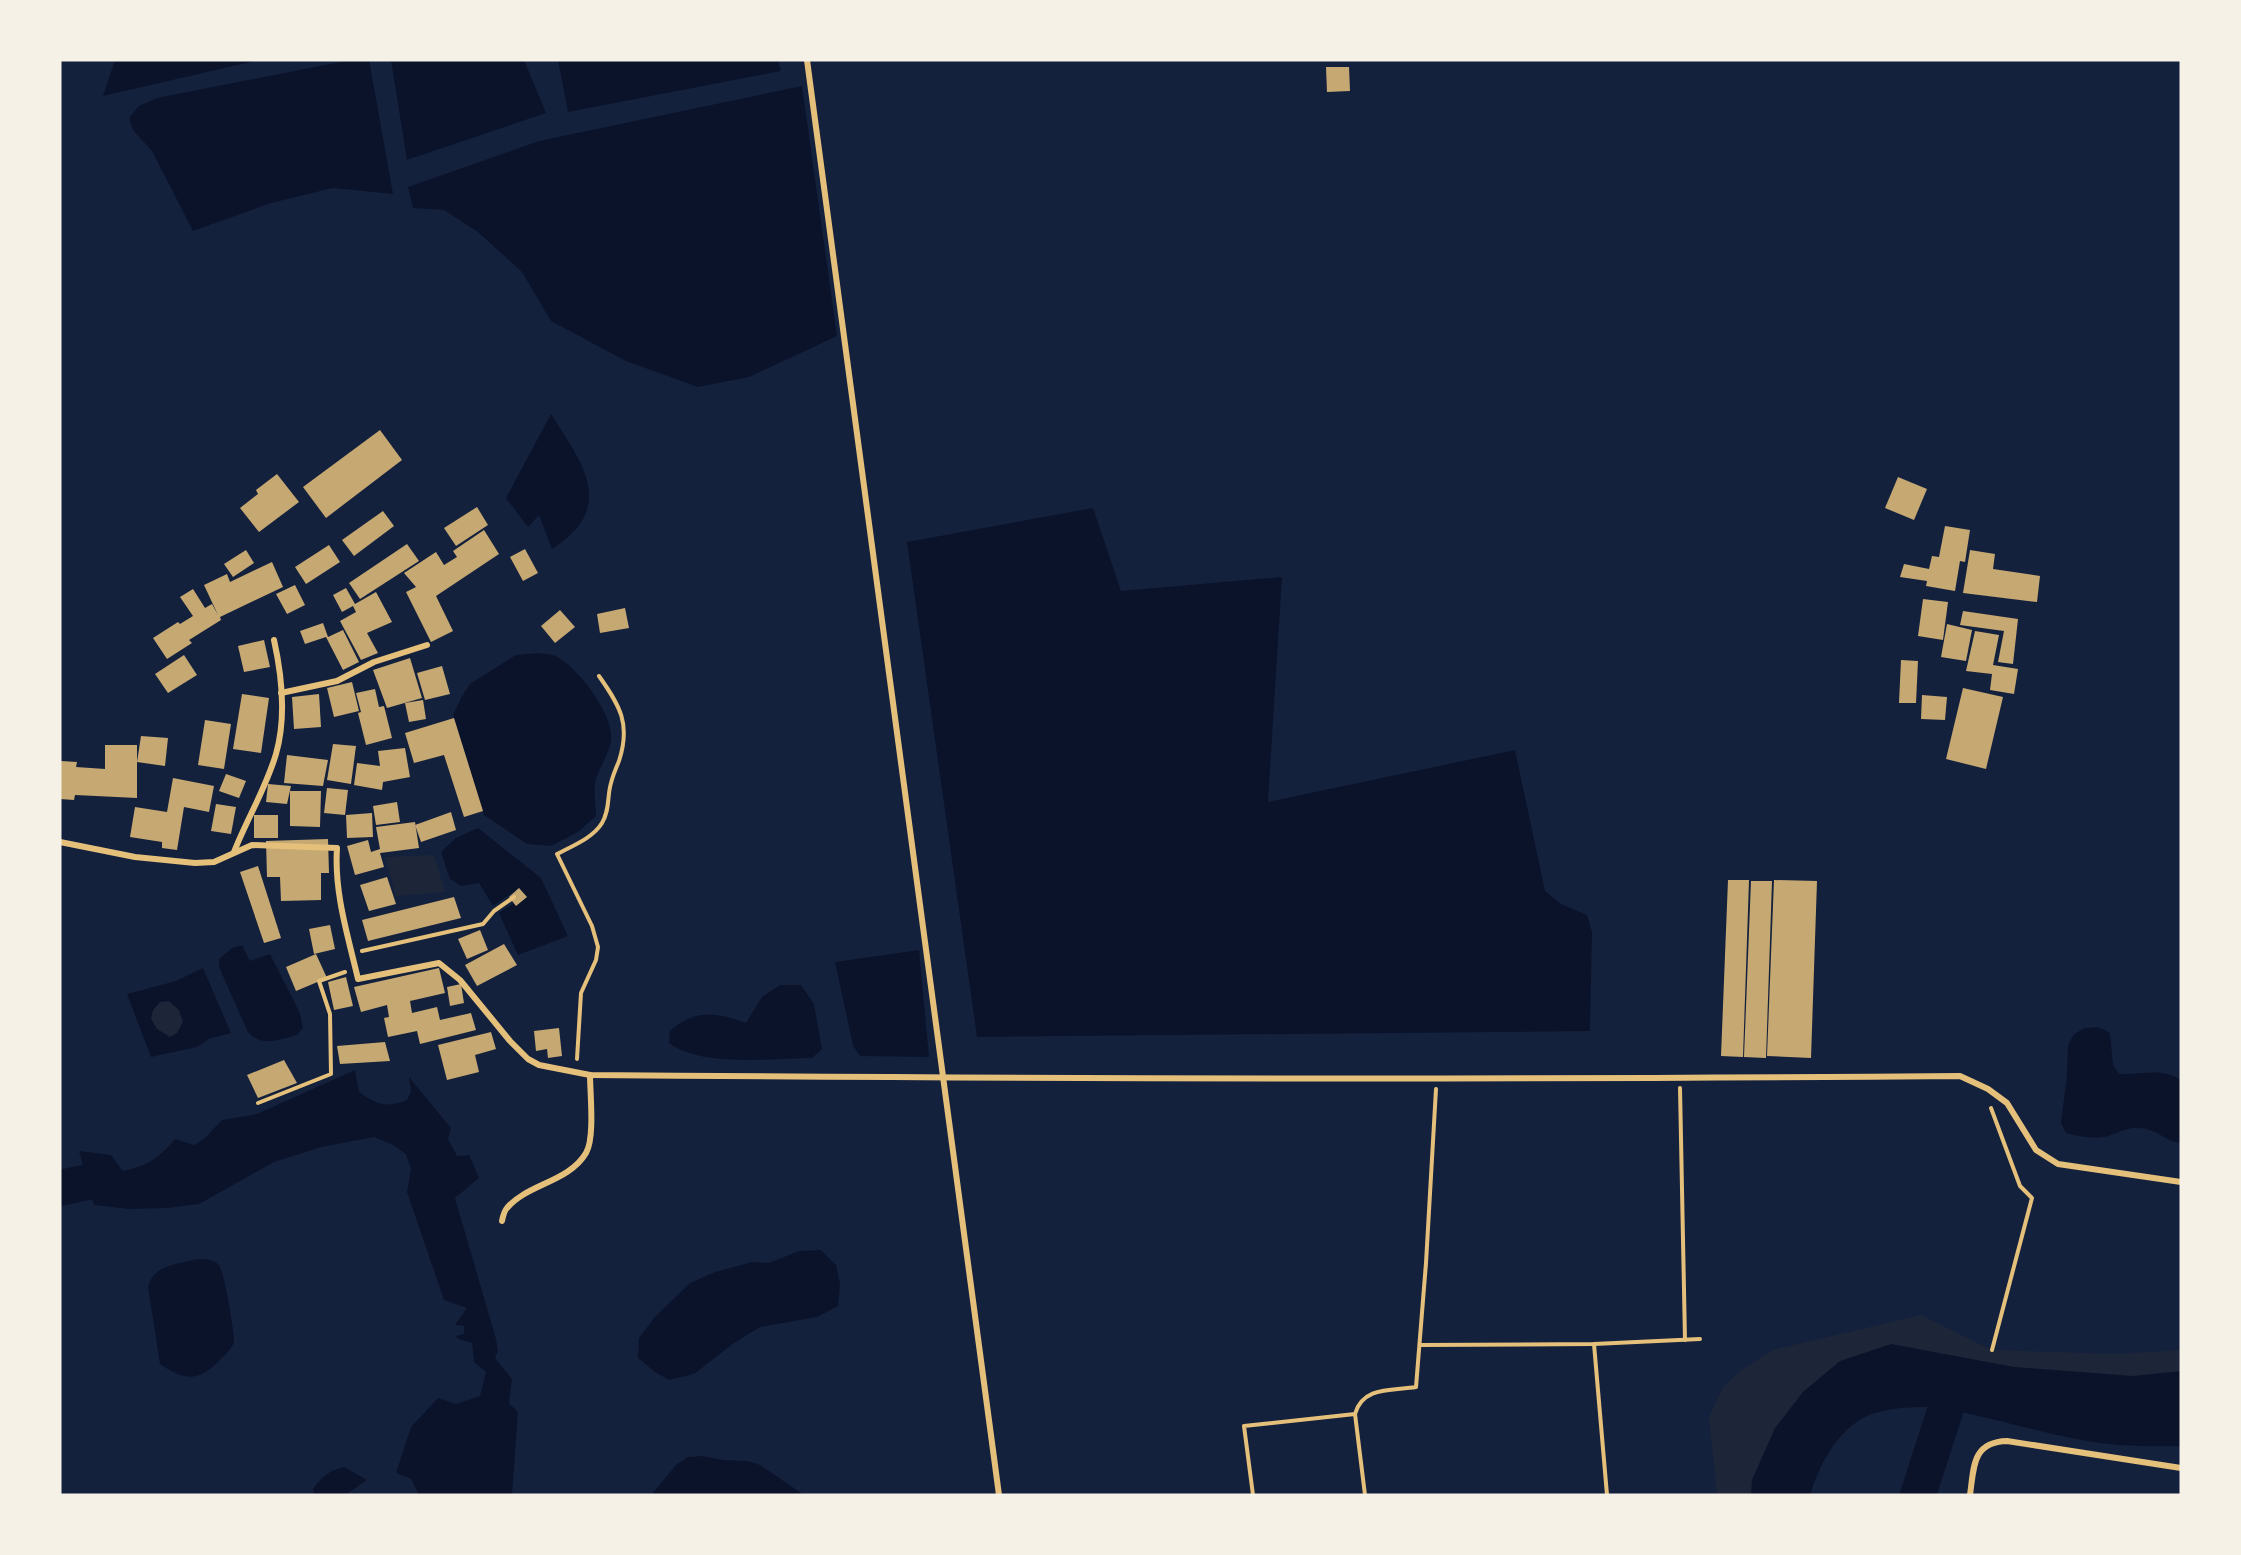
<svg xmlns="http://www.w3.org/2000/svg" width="2241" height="1555" viewBox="0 0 2241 1555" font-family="'Zilla Slab',serif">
  <rect width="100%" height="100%" fill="#14213d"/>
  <!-- green -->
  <g fill="#1d2539">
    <path d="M 434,855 L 445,892 L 396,896 L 385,857 Z"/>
    <path d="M 169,1001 L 179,1010 L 183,1022 L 177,1034 L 169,1037 L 157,1029 L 151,1019 L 153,1010 L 160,1002 Z"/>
    <path d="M 1921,1315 L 1992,1350 L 2117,1354 L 2181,1350 L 2181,1397 L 1931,1365 L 1755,1495 L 1717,1495 L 1709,1417 L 1723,1387 L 1740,1371 L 1773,1350 Z"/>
  </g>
  <!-- water -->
  <g fill="#0b132b" fill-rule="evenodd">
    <path d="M 115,60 L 259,60 L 103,96 Z"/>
    <path d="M 350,60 L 369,60 L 393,194 L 333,188 L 271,203 L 193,231 L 152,151 L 133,130 L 129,118 L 139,106 L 157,98 Z"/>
    <path d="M 391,60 L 524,60 L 546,113 L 407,160 Z"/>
    <path d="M 558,60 L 778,60 L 781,71 L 568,112 Z"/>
    <path d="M 802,86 L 837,336 L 749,377 L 698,387 L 626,361 L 551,321 L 522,272 L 478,232 L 444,210 L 413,208 L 408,187 L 539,141 Z"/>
    <path d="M 551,414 C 582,463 618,507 552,549 L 539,515 L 528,527 L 506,498 Z"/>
    <path d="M 1093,508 L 1121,591 L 1282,577 L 1268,802 L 1515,750 L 1545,891 L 1561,904 L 1587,915 L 1592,932 L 1590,1031 L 977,1037 L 907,542 Z"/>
    <path d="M 539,653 C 544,654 553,654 557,657 C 578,667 615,717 611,740 C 609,755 600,766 596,779 C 593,790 596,805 596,816 L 578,832 L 551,846 L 527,844 L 484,815 L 453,715 L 461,698 L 470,684 L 516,655 Z"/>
    <path d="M 478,828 L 541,878 L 568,936 L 518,955 L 499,913 L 514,903 L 516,905 L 526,897 L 519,888 L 493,906 L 479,883 L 461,886 L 450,879 L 441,852 L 456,838 Z"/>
    <path d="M 242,945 L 250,961 L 270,954 L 300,1013 L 303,1028 L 297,1035 C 280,1039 261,1048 248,1032 L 219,967 L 219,959 L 232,948 Z"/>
    <path d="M 919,950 L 929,1057 L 860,1056 L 853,1046 L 835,962 Z"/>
    <path d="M 203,968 L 231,1033 L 209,1039 L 197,1047 L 151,1057 L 127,994 L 176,981 ZM 169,1001 L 179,1010 L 183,1022 L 177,1033 L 170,1037 L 157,1029 L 151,1019 L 153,1010 L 160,1002 Z"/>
    <path d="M 780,985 L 801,985 L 814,1004 L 822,1049 L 812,1058 C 770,1058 704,1068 669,1043 L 670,1031 C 694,1009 718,1012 746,1023 L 762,997 Z"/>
    <path d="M 2098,1027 L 2110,1033 L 2113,1065 L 2119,1074 C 2141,1075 2162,1067 2181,1080 L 2181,1143 C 2165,1142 2158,1128 2137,1128 C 2125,1127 2115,1135 2104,1137 C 2091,1139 2078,1136 2066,1133 L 2061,1123 L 2067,1075 L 2068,1045 L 2074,1034 L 2085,1028 Z"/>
    <path d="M 355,1070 L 359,1092 C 378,1105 386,1108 407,1100 L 411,1092 L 409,1077 L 451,1128 L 448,1139 L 457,1156 L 469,1155 L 479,1178 L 455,1198 L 496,1339 L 498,1351 L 495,1358 L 512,1379 L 509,1403 L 518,1412 L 512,1495 L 419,1495 L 411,1479 L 396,1473 L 411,1427 L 438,1398 L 456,1404 L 480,1396 L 486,1372 L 474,1362 L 472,1343 L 458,1339 L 456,1336 L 464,1334 L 464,1326 L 455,1325 L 467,1308 L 444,1300 L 407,1192 L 411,1169 L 406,1154 L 393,1145 L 374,1137 L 321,1147 L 274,1162 L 199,1204 L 167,1208 L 129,1209 L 94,1205 L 79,1151 L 111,1155 L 123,1171 C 148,1166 159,1158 175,1139 L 194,1145 L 205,1138 L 222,1120 L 257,1114 Z"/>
    <path d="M 821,1250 L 836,1265 L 840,1284 L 838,1306 L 817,1317 L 760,1327 L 734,1343 L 694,1374 L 669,1380 L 655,1372 L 638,1358 L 639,1338 L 654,1318 L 690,1283 L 715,1272 L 734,1267 L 752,1262 L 769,1263 L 799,1251 Z"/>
    <path d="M 197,1259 C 205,1259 214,1259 219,1265 C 224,1270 235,1335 234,1342 C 232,1349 225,1355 220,1360 C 198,1382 185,1381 160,1364 L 148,1287 C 154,1264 176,1265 197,1259 Z"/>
    <path d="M 1891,1344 L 2014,1367 L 2133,1376 L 2181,1371 L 2181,1446 C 2148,1447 2114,1446 2081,1440 C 2033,1431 1987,1416 1939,1408 C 1921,1405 1879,1408 1863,1418 C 1835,1434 1819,1466 1810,1495 L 1751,1495 L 1752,1480 L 1775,1428 L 1803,1392 L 1840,1361 Z"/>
    <path d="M 703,1456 L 723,1460 L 748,1461 L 760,1465 L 804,1495 L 651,1495 L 676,1465 L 688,1457 Z"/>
    <path d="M 344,1467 L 367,1480 L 345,1495 L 314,1495 L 313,1489 C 322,1476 329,1471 344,1467 Z"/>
  </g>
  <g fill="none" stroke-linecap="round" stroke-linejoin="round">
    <!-- river -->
    <g stroke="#0b132b" stroke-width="36">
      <path d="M 60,1188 L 88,1182"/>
      <path d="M 1918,1495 L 1954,1383"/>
    </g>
  </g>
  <!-- building -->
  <g fill="#c6a872">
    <path d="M 1326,67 L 1349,67 L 1350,91 L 1327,92 Z"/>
    <path d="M 380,430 L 402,460 L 326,518 L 303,487 Z"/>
    <path d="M 277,474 L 299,502 L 259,532 L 240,508 L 258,494 L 256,490 Z"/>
    <path d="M 1898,477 L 1927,489 L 1914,520 L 1885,508 Z"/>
    <path d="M 477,507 L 488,525 L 456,546 L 444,528 Z"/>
    <path d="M 383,511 L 394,526 L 354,556 L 342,540 Z"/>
    <path d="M 1945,526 L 1970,530 L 1965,562 L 1960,561 L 1955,591 L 1926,586 L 1927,581 L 1900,577 L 1904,564 L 1929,569 L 1932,556 L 1939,557 Z"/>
    <path d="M 484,530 L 499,554 L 436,596 L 453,631 L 431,642 L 406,592 L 416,587 L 404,573 L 436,552 L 444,565 L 457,557 L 453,551 Z"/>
    <path d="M 407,544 L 419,561 L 360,599 L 349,583 Z"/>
    <path d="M 329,545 L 340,562 L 306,584 L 295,567 Z"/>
    <path d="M 525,549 L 538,573 L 523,581 L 510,557 Z"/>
    <path d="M 246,550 L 254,563 L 233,577 L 224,564 Z"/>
    <path d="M 1970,550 L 1995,554 L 1993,569 L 2040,576 L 2037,602 L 1963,593 Z"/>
    <path d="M 272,562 L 283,587 L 220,617 L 221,620 L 189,640 L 192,643 L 167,659 L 153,638 L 178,622 L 180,624 L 193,616 L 180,597 L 193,589 L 205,608 L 212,604 L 218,615 L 204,585 L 227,574 L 230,582 Z"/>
    <path d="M 295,585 L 305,605 L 287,614 L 276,594 Z"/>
    <path d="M 346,588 L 355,604 L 376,592 L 392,622 L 367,633 L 378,653 L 361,660 L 340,621 L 356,612 L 353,606 L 342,612 L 333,595 Z"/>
    <path d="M 1923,599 L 1948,602 L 1943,640 L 1918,636 Z"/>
    <path d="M 625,608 L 629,628 L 600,633 L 597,614 Z"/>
    <path d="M 560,610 L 575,627 L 555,643 L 541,626 Z"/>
    <path d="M 1963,611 L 2018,619 L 2013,664 L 1998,662 L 2004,631 L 1960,625 Z"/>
    <path d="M 323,623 L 328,637 L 343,630 L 359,662 L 343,670 L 326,637 L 305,644 L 300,631 Z"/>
    <path d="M 1947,624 L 1972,630 L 1966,661 L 1941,657 Z"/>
    <path d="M 1975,631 L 1999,635 L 1993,665 L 2018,669 L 2014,694 L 1990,690 L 1992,674 L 1966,671 Z"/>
    <path d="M 264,640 L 270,667 L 244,672 L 238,646 Z"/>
    <path d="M 184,655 L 197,675 L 168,693 L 155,674 Z"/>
    <path d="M 410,658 L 422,698 L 387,708 L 373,670 Z"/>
    <path d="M 1901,660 L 1918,661 L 1916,703 L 1899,703 Z"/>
    <path d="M 442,666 L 450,694 L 425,700 L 417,673 Z"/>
    <path d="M 352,682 L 359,711 L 334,717 L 327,688 Z"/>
    <path d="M 1963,688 L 2003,697 L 1986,769 L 1946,759 Z"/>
    <path d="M 375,689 L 379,707 L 384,706 L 392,738 L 366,745 L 358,713 L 361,712 L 356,693 Z"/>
    <path d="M 242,694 L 269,698 L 261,753 L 233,749 Z"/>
    <path d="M 319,694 L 321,727 L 294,729 L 292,697 Z"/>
    <path d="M 1922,695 L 1947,697 L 1945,720 L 1921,719 Z"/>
    <path d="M 423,700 L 426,719 L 409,722 L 405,703 Z"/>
    <path d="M 454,718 L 483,811 L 464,817 L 444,755 L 414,763 L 405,733 Z"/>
    <path d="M 205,720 L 231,724 L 224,769 L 198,765 Z"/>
    <path d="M 141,736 L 168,738 L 165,766 L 137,762 Z"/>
    <path d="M 333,744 L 356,746 L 351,784 L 327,780 Z"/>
    <path d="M 105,745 L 137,745 L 137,798 L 75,795 L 74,800 L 60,799 L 61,761 L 77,762 L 76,767 L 105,769 Z"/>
    <path d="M 405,748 L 410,777 L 383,782 L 382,790 L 354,785 L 357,763 L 380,766 L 378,751 Z"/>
    <path d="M 287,755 L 328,760 L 323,786 L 284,783 Z"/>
    <path d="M 226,774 L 246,781 L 239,798 L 219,791 Z"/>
    <path d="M 173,778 L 214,786 L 209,812 L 184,807 L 177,850 L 162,848 L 162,842 L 130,837 L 135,807 L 167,812 Z"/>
    <path d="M 268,784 L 291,786 L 287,804 L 266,802 Z"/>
    <path d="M 327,788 L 348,790 L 345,815 L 324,813 Z"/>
    <path d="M 290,791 L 321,791 L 320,827 L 290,826 Z"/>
    <path d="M 397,802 L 400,822 L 376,825 L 373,806 Z"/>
    <path d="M 216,804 L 236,807 L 231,834 L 211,831 Z"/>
    <path d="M 451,812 L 456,830 L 421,842 L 415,825 Z"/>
    <path d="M 372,813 L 373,837 L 347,838 L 346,815 Z"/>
    <rect x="254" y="815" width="24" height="23"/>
    <path d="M 415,822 L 419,848 L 380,853 L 384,867 L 355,875 L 347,846 L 368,840 L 371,852 L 380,849 L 376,827 Z"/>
    <path d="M 328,839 L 329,873 L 321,873 L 321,900 L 281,901 L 280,877 L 267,877 L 266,841 Z"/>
    <path d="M 258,866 L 281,938 L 264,943 L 240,872 Z"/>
    <path d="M 387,877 L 396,904 L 369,911 L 360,885 Z"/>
    <path d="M 1728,880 L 1749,880 L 1743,1057 L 1721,1056 Z"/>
    <path d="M 1774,880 L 1817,881 L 1811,1058 L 1767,1056 Z"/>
    <path d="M 1751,881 L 1772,881 L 1766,1058 L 1744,1057 Z"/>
    <path d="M 519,888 L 527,897 L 516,906 L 509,897 Z"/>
    <path d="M 454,897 L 461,918 L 368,941 L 362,920 Z"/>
    <path d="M 330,925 L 335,949 L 314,954 L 309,929 Z"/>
    <path d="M 480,930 L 488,950 L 467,959 L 458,939 Z"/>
    <path d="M 504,944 L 517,965 L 477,986 L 465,965 Z"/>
    <path d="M 316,954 L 327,978 L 296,991 L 286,967 Z"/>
    <path d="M 439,968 L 445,993 L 410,1001 L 412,1013 L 437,1007 L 440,1020 L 471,1013 L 476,1030 L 420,1044 L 417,1031 L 388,1037 L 384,1018 L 389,1017 L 387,1005 L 361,1012 L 354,987 Z"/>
    <path d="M 346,977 L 353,1006 L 334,1010 L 328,982 Z"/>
    <path d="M 461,984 L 464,1003 L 450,1006 L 447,987 Z"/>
    <path d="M 559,1028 L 562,1056 L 548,1058 L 547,1049 L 536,1051 L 534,1031 Z"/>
    <path d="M 491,1032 L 496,1049 L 475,1055 L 479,1072 L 447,1080 L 438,1045 Z"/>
    <path d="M 385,1042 L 390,1061 L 340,1064 L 337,1046 Z"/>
    <path d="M 284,1060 L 297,1083 L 258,1098 L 247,1075 Z"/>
  </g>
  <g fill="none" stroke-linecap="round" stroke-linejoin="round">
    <!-- path -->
    <g stroke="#e5c07b" stroke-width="4">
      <path d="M 362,951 L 483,924 L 494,911 L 514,897"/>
      <path d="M 577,1059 L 581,993 L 596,960 L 598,947 L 592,926 L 557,854 C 572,846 593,838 602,823 C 610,810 607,796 611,783 C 613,775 616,768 619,761 C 631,724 620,706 599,676"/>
      <path d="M 1680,1088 L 1685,1340"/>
      <path d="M 258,1103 L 331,1074 L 330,1014 L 319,981 L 345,972"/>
      <path d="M 1991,1108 L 2020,1186 L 2032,1198 L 1992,1350"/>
      <path d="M 1594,1344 L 1607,1495"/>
      <path d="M 1420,1345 L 1594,1344 L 1700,1339"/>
      <path d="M 1355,1414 L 1365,1495"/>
      <path d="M 1253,1495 L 1244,1426 L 1355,1414 C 1363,1386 1392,1391 1416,1387 L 1426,1263 L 1436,1089"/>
    </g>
    <!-- minor -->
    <g stroke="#e5c07b" stroke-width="6">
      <path d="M 807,60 L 999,1495"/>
      <path d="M 281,693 L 337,681 L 374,662 L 427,645"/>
      <path d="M 60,842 L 135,857 L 195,863 L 214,862 L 252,845 L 337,848 C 334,893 348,936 358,979 L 439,963 L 460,980 L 510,1041 L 528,1059 L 539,1065 L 590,1075 C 1046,1079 1503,1080 1960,1076 L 1988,1089 L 2007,1103 L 2036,1150 L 2058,1164 L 2181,1182"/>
      <path d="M 234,852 C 247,819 266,788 276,754 C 286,719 282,676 274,640"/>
      <path d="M 502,1221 C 503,1216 504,1211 507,1208 C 527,1184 569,1182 586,1153 C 595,1138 590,1093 590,1075"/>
      <path d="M 1970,1495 C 1974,1467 1972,1442 2007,1441 L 2181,1468"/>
    </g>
  </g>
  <!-- border -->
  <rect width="2241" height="1555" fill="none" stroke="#f6f1e7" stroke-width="123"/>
</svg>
